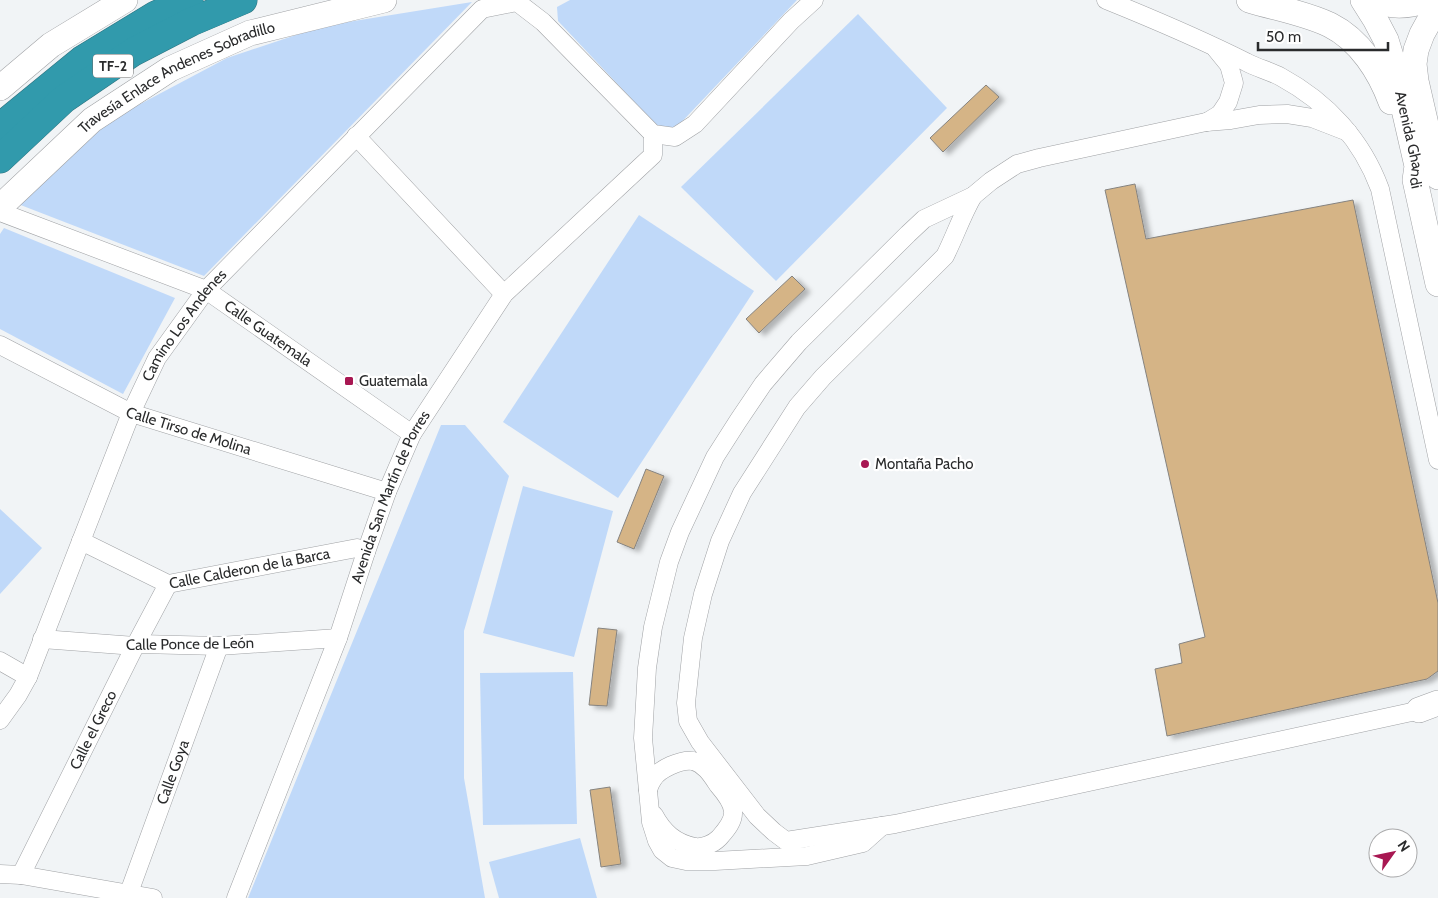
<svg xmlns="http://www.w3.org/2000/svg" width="1438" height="898" viewBox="0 0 1438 898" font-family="Cabin,sans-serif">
  <defs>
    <filter id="shadow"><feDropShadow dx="5.5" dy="3" stdDeviation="2.5" flood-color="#0004"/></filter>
  </defs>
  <rect width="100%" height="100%" fill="#f1f4f6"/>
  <!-- green -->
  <g fill="#c0d9f9">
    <path d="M 570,0 L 797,0 L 675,129 L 659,128 L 558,21 L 557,7 Z"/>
    <path d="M 472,2 L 204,276 L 18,204 L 112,119 L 227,58 L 323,26 Z"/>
    <path d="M 858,14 L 947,108 L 776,281 L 681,187 Z"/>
    <path d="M 639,215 L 754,291 L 618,498 L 503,422 Z"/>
    <path d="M 4,228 L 175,298 L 123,394 L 0,329 L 0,234 Z"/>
    <path d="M 441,425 L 465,425 L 509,476 L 464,631 L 464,778 L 485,898 L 248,898 Z"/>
    <path d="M 523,486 L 613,511 L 574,657 L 483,633 Z"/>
    <path d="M 0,509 L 42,548 L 0,594 Z"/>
    <path d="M 573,672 L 577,824 L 483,825 L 480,673 Z"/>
    <path d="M 580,838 L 597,898 L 499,898 L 489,862 Z"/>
  </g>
  <!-- building -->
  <g fill="#d5b486" stroke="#858380" filter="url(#shadow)">
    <path d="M 986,85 L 999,97 L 943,152 L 930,138 Z"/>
    <path d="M 1135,184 L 1146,239 L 1353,200 L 1438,603 L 1438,671 L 1427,679 L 1167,736 L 1155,669 L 1182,663 L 1179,644 L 1205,637 L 1105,190 Z"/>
    <path d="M 792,276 L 805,289 L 759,333 L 746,319 Z"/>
    <path d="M 646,469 L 664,476 L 634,549 L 617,542 Z"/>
    <path d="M 598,628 L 617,630 L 607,706 L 589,705 Z"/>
    <path d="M 610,787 L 621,864 L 601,867 L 590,790 Z"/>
  </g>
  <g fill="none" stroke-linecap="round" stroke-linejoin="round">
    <defs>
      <g id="street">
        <path d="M 1106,0 C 1153,19 1200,39 1246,62 C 1257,68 1270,71 1281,77 C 1327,102 1362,140 1380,189 L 1438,460"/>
        <path d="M 1207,122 L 1220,114 L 1228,102 L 1234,83 L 1229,65 L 1216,49"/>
        <path d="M 356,136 L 504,294"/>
        <path d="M 973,196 C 962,215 955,236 945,256 L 823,377 L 797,407 L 742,493 L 720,541 L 703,594 L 693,638 L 686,703 L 688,721 L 700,742 L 757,816 L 774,832 L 786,841 L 895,824 L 1430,708"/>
        <path id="s1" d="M 0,212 L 206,290 L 412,434"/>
        <path id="s2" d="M 0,345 L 131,413 L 387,492"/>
        <path id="s3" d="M 81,541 L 168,584 L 357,548 L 366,552"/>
        <path d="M 42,639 L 135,646 L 140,644 L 219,646 L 338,638"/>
        <path d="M 0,661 L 28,677"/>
        <path id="s4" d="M 0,720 L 18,695 L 28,677 L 131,413 L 157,358 L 206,290 L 482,9 L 517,2 L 543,22 L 653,134 L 675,137 L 695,124 L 791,21 L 814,0"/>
        <path d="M 648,790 C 649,786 651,782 653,779 C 659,769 681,759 693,761 C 705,764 712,776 718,785 C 724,792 732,801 733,811 C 734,822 725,831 719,838 C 713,844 703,848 695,847 C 675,843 663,832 654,815"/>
        <path d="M 882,826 L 863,843 L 807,856 L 715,861 L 686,861 L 672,858 L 662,850 L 657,841 L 651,822 L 643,738 L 647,668 L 653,627 L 669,562 L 680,532 L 715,457 L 738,421 L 763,384 L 799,342 L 908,234 L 924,219 L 973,196 L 991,181 L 1017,164 L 1039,158 L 1206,122 L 1231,120 L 1259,115 L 1287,114 L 1312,118 L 1348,132"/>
        <path d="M 0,874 L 21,875 L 153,898"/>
        <path id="s5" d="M 21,875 L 135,646 L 168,584"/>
        <path id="s6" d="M 127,898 L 219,646"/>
        <path id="s7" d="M 236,898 L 338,638 L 366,552 L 387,492 L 412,434 L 504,294 L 653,155 L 653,134"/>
      </g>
      <g id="secondary">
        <path d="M 1249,0 C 1275,8 1305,13 1330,25 C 1360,40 1380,72 1391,102"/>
        <path id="s8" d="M 1363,0 L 1375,19 L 1386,40 L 1394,66 L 1417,166 L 1415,180 L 1438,284"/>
        <path d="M 1375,0 C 1392,8 1410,6 1427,0"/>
        <path d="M 1438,5 L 1422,34 L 1416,50 L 1414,64 L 1416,81 L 1438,177"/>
        <path d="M 0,88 L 51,45 L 125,0"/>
        <path id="s9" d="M 0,207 L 92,120 L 170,69 L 250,33 L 384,0"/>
        <path d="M 1419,710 L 1438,703"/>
      </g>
      <g id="highway">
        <path d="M 0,127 L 82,60 L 156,15 L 189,0"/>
        <path d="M 0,159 L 64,99 L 133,52 L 191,22 L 243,0"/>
      </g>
    </defs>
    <!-- street casing -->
    <use href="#street" stroke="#a0a2a5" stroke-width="19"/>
    <!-- secondary casing -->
    <use href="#secondary" stroke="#a0a2a5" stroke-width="26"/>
    <!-- highway casing -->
    <use href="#highway" stroke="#2f737f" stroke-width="29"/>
    <!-- street -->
    <use href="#street" stroke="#fff" stroke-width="18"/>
    <!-- secondary -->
    <use href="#secondary" stroke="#fff" stroke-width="25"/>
    <!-- highway -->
    <use href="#highway" stroke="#319aac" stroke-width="28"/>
  </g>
  <!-- markers -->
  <g fill="#a81752" stroke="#fff" stroke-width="2">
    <rect x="344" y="376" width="10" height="10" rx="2.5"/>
    <circle cx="865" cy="464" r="5"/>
  </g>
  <g text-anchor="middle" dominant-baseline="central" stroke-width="4.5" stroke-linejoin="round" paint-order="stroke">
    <!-- shield labels -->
    <rect fill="#fff" stroke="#6a6b6b" stroke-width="1" x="93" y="54.5" width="40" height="23" rx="4"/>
    <g font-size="14" font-weight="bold" fill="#2a2b2c">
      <text x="113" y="66">TF-2</text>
    </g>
    <!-- street labels -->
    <g font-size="15" fill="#2a2b2c" stroke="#fff">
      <text stroke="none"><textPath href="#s9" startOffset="222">Travesía Enlace Andenes Sobradillo</textPath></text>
      <text stroke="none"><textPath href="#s8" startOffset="149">Avenida Ghandi</textPath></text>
      <text stroke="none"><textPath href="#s4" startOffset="438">Camino Los Andenes</textPath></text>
      <text stroke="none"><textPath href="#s1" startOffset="296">Calle Guatemala</textPath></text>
      <text stroke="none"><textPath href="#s2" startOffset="208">Calle Tirso de Molina</textPath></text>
      <text stroke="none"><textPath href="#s7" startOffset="430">Avenida San Martín de Porres</textPath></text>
      <text stroke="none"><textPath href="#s3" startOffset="180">Calle Calderon de la Barca</textPath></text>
      <text transform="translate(190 644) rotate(-1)">Calle Ponce de León</text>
      <text stroke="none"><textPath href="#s5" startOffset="162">Calle el Greco</textPath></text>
      <text stroke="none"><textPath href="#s6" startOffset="134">Calle Goya</textPath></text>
    </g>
    <!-- poi labels -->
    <g font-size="15" fill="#2a2b2c" stroke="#fff" text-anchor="start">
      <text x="359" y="381">Guatemala</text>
      <text x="875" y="464">Montaña Pacho</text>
    </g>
  </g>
  <!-- north arrow -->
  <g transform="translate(1393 853) rotate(57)"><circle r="24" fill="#ffffff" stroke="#aaaaab"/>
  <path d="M0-4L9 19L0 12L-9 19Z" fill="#a81752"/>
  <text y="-8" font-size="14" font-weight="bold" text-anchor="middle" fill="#2a2b2c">N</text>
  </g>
  <!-- scale -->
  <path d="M1258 42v8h130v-8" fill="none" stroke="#2a2b2c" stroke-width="2.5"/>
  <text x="1266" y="42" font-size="15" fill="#2a2b2c" stroke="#ffffff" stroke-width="4" paint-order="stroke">50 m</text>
</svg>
